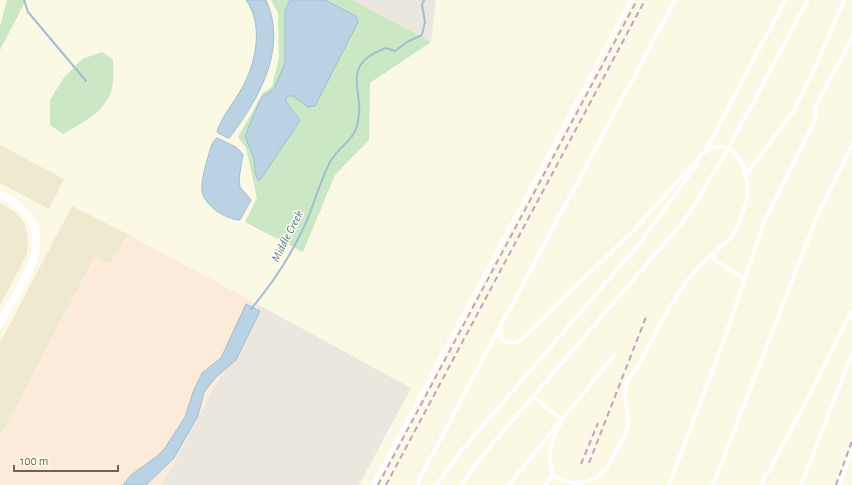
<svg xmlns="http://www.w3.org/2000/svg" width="852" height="485" viewBox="0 0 852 485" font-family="'Alegreya Sans',sans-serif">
  <rect width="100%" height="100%" fill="#fbf8e4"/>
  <!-- residential -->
  <g fill="#efe9d0">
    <path d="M 0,145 L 64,179 L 49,209 L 0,183 Z"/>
    <path d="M 0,203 L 15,212 L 24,223 L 27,232 L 28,245 L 27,255 L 0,305 Z"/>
    <path d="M 72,206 L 127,234 L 110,265 L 95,257 L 0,437 L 0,343 Z"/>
  </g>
  <!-- commercial -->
  <path fill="#fbebd8" d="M 127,234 L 259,305 L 162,485 L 0,485 L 0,437 L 96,257 L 110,264 Z"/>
  <!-- industrial -->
  <g fill="#ebe7de">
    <path d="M 352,0 L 436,0 L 431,42 Z"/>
    <path d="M 259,305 L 411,388 L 359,485 L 162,485 Z"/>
  </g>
  <!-- green -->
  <g fill="#c9e8c3">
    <path d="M 7,0 L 26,0 L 0,50 L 0,26 Z"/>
    <path d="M 271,0 L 352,0 L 431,42 L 370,83 L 369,140 L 335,175 L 303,252 L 245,222 L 257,198 L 246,148 L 238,137 L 263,93 L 272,87 L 279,58 L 278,13 Z"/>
    <path d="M 102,52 L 113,60 C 113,67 114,75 113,82 C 111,109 84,122 63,134 L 50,125 L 50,100 L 63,79 L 82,59 Z"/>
  </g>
  <!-- water -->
  <g fill="#b9d3e4" stroke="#a0bfd5">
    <path d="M 246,0 L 266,0 C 288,48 259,99 230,137 L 228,138 L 218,133 L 217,131 C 223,115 234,102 242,88 C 256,63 264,25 246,0 Z"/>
    <path d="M 290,0 L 325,0 L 356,16 L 358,22 L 315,106 L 308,107 L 293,96 L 287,96 L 286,101 C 289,109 297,113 300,121 L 260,180 L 258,180 L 255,173 L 254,159 L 245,136 L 259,102 L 263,96 L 274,89 L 285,63 L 285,11 Z"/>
    <path d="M 217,138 L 236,147 L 243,154 L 239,179 L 240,187 L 251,200 L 240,220 C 227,220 204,206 202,191 C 201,181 205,167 208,157 C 210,151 211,142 217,138 Z"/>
    <path d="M 246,304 L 260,311 L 236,360 L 216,377 L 204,392 L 198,416 L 174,458 L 146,485 L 123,485 L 131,475 L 156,457 L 165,448 L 185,417 L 193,392 L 202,373 L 221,358 Z"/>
  </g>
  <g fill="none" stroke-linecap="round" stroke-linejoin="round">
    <!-- stream -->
    <g stroke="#a0bfd5" stroke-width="2">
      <path d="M 24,0 L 28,12 L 86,81"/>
      <path d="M 251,309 C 272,284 290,257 304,227 C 314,206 319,183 330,162 C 336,150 352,141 356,129 C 369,92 335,67 386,48 L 395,51 L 407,42 L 422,35 L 425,22 L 422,5 L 424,0"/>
    </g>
    <!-- service -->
    <g stroke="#fff" stroke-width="4">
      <path d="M 705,152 L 785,0"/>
      <path d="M 745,176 L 792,113 L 818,61 L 844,0"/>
      <path d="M 713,254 L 714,260 L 744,278"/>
      <path d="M 501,327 L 499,334 L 504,342 L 515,343 L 523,338 L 634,230 L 704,152 C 738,132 752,177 746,202 C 743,212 738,227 732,236 C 729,241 723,245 719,248 C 708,259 696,269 687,281 C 668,306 655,335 640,362 C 637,369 632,374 628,380 C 621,395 629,410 628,425 C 627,435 606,471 598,477 C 584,485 566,485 553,475 C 545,452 552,441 562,420"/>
      <path d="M 533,396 L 562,420"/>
      <path d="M 373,485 L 631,0"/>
      <path d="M 417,485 L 454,413 L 675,0"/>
      <path d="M 436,485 L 462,450 L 640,243 L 697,164"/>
      <path d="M 461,485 L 482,456 L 687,217 L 728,149 L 808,0"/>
      <path d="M 509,485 L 615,354"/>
      <path d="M 545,485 L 553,475"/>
      <path d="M 669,485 L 724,340 L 763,225 L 813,125 L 816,116 L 815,107 L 852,38"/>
      <path d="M 713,485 L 818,214 L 852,145"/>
      <path d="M 761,485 L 812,391 L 852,311"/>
      <path d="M 801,485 L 852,354"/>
      <path d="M 839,485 L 852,451"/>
    </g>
    <!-- minor -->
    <path stroke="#fff" stroke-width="8" d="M 0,194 C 67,229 26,275 0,323"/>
    <!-- rail -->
    <g stroke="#bda3c4" stroke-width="2" stroke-dasharray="6 4" stroke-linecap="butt">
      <path d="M 589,463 L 646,317"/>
      <path d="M 581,464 L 598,423"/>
      <path d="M 378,485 L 637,0"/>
      <path d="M 386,485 L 645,0"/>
      <path d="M 836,485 L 852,441"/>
    </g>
  </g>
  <g text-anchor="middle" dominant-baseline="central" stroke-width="3" stroke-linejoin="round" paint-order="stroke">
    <!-- water labels -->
    <g font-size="12" font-style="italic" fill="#4c7592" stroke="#fefbea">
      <text transform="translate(287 236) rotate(-63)">Middle Creek</text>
    </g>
  </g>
  <!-- scale -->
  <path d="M14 465v6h104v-6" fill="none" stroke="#72634b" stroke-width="2"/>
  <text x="20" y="465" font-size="12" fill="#72634b" stroke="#fefbea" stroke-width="3" paint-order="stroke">100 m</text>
</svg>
